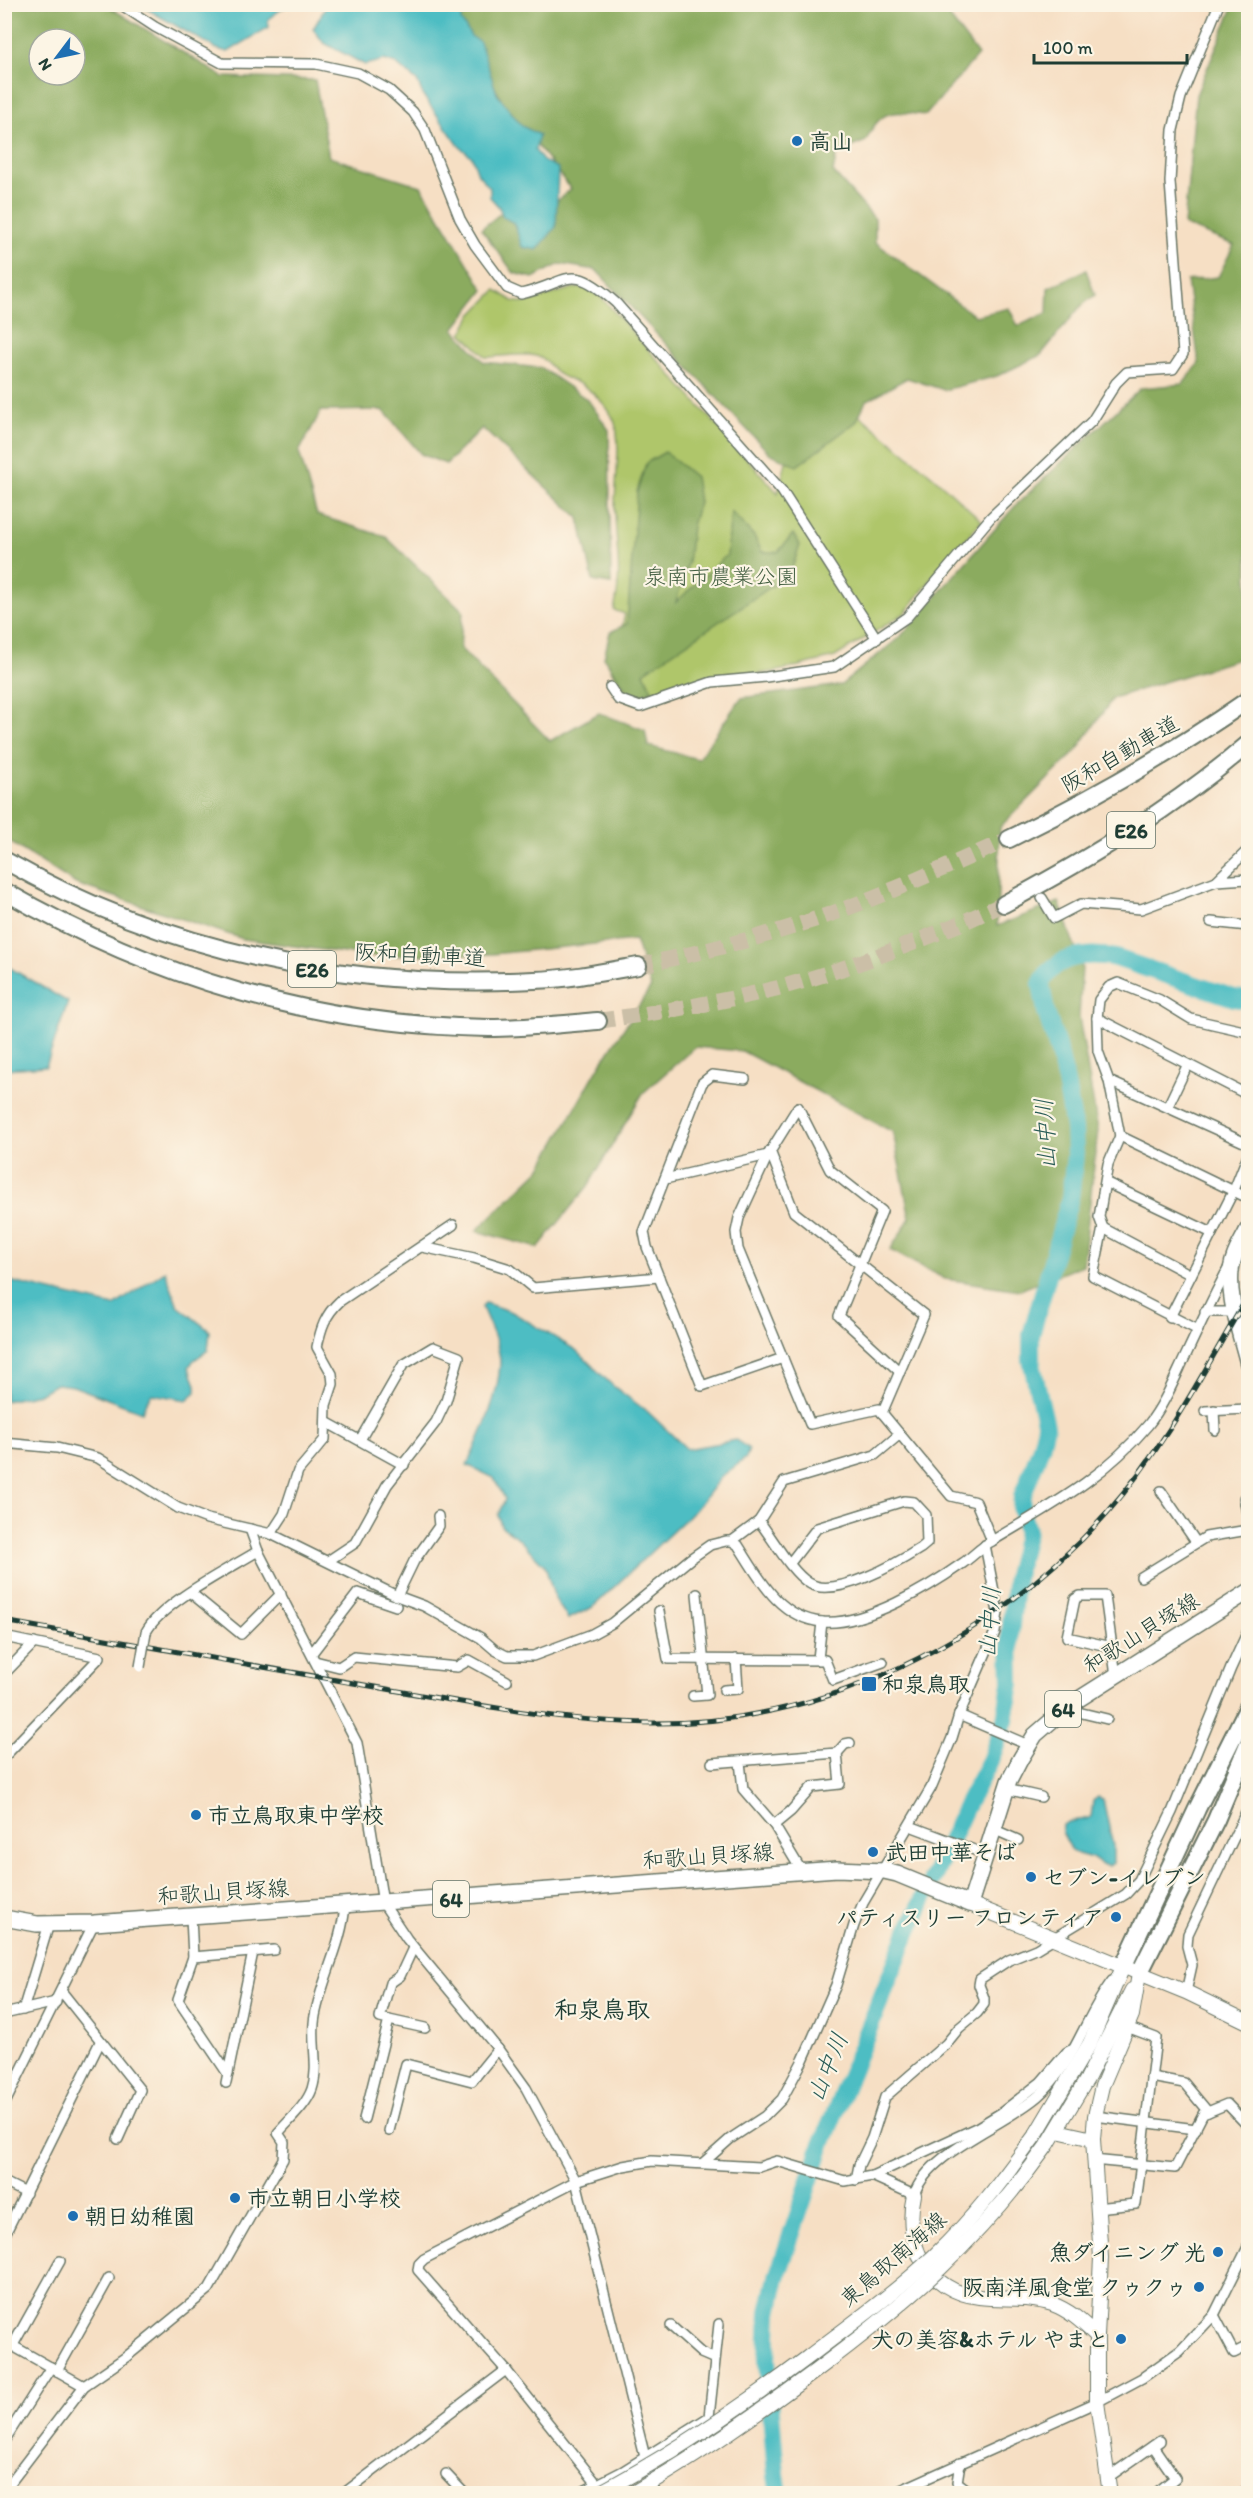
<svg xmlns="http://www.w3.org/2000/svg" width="1253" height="2498" viewBox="0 0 1253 2498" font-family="Itim,'Klee One',sans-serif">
  <rect width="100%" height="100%" fill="#fcf5e5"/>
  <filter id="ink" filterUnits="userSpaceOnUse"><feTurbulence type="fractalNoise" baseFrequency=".0167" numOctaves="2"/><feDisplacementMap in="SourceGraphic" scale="12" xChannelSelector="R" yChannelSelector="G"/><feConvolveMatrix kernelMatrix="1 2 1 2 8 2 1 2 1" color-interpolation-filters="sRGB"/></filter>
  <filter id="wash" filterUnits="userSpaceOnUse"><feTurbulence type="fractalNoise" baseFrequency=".008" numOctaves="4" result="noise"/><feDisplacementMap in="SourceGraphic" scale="24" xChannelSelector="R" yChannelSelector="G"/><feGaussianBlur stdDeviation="1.35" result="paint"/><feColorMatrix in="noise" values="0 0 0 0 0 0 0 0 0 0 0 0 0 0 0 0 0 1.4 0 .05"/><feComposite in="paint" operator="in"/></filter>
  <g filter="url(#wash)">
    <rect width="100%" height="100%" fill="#f6dfc4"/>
    <!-- green -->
    <path fill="#afc66b" stroke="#678250" stroke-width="1.5" d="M 573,288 L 587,288 L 600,296 L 778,493 L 788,454 L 853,410 L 934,477 L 982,521 L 947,559 L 905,613 L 835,657 L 778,671 L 708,681 L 638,704 L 624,699 L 608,663 L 621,632 L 625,614 L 614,610 C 623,573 616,550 615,514 C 614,488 621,453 616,427 C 613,411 595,393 582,385 C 574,380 565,379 557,373 C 550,367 547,359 536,356 C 522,352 502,357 486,357 L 462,333 L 471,316 L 496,290 L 513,301 L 524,303 Z"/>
    <!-- forest -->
    <g fill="#8bab5f" stroke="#55744a" stroke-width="1.5" fill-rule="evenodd">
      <path d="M 463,4 L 951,5 L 947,14 L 978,55 L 926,115 C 893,111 880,108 866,141 L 837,153 L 833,172 L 875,219 L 875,242 L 975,316 L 1009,308 L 1018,326 L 1047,313 L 1048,288 L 1086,270 L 1095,295 L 1080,307 L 1041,355 L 997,376 L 944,390 L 907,378 L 866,401 L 856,422 L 797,466 L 769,453 L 596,270 L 560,264 L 533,278 L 514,273 L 481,229 L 505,210 L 525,229 L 571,189 L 503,102 L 458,22 Z"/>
      <path d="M 4,5 L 106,5 L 223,77 L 315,80 L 329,157 L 421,186 L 484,290 L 454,329 L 484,362 L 541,368 L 588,400 L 609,430 L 611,584 L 593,581 L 579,518 L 482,428 L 446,464 L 421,454 L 383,410 L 321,411 L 299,452 L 317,515 L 386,537 L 463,611 L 460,648 L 550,741 L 599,713 L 645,730 L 648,746 L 698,759 L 741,698 L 841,685 L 901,636 L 1016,505 L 1141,388 L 1183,384 L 1199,363 L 1187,281 L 1218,277 L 1234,245 L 1184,225 L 1196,95 L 1234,5 L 1248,5 L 1248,656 L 1113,698 L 1076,751 L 1000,827 L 997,926 L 1059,902 L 1082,967 L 1079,1017 L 1098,1130 L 1083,1265 L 1020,1290 L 945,1279 L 890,1250 L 910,1218 L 893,1132 L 742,1051 L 695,1047 L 643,1093 L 588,1186 L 538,1248 L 476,1231 L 540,1169 L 600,1065 L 651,987 L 635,940 L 492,954 L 366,956 L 243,939 L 76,884 L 5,839 ZM 39,39 L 75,39 L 75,75 L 39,75 Z"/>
      <path d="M 665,452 L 695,477 L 699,502 L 692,526 L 688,563 L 676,602 L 727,555 L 731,512 L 754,536 L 762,552 L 778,552 L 793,534 L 800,545 L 790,574 L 644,672 L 652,690 L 634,699 L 604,658 L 610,632 L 627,624 L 637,492 L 646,463 Z"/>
    </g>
    <!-- water -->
    <g fill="#4ebdc3" stroke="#367d7c" stroke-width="1.5">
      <path d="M 143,5 L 287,4 L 287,5 L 268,19 L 269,27 L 228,52 L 217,49 L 143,7 Z"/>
      <path d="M 327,5 L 462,5 L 461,20 L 471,36 L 480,42 L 497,94 L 522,126 L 539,135 L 535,150 L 543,161 L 558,168 L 556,227 L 537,250 L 522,247 L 514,223 L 503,217 L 499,207 L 490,197 L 490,188 L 478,174 L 472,157 L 460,147 L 424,97 L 417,81 L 396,64 L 384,60 L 365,65 L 324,43 L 313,29 Z"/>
      <path d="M 5,965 L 68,1002 L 46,1066 L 5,1069 Z"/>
      <path d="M 165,1271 L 178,1306 L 210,1331 L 208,1350 L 193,1361 L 189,1367 L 196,1385 L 196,1392 L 187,1400 L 152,1394 L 146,1402 L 142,1412 L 73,1386 L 56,1384 L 39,1394 L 5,1401 L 5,1280 L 114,1306 Z"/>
      <path d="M 485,1303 L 512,1312 L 576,1350 L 612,1385 L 649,1413 L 687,1449 L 736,1440 L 749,1449 L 746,1458 L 721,1477 L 695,1510 L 593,1607 L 568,1619 L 555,1599 L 545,1566 L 516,1536 L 501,1526 L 498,1515 L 505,1499 L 494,1478 L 467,1465 C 481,1434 498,1399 500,1364 C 500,1344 489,1325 482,1307 Z"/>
      <path d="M 1098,1797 L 1103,1799 L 1113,1846 L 1113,1863 L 1109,1866 L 1102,1865 L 1092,1858 L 1078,1854 L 1071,1849 L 1062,1832 L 1063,1825 C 1072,1818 1082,1822 1091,1817 L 1093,1801 Z"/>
    </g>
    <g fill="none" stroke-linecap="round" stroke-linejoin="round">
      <!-- river -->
      <path stroke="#4ebdc3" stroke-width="18" d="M 779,2494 L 776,2475 L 767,2360 L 769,2312 L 777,2277 L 821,2147 L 905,1939 L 968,1802 L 990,1761 L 1005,1720 L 1011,1683 L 1010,1635 L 1016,1576 L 1027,1531 L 1021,1510 L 1022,1497 L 1041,1447 L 1046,1426 L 1031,1360 L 1031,1335 L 1070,1198 L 1075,1156 L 1074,1128 L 1066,1082 L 1059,1052 L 1046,1012 L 1041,984 C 1054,955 1088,952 1116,958 L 1234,998 L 1248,1000"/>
    </g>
  </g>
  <g filter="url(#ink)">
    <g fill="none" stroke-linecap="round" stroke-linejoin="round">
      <!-- highway-tunnel -->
      <g stroke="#cbbfa7" stroke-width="16" stroke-dasharray="16 8" stroke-linecap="butt">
        <path d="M 638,966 C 702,952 766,937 828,915 C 889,893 949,866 1009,839"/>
        <path d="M 598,1021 C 659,1012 719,1003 778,988 C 856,967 931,937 1004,904"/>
      </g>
      <defs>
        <g id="street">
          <path d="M 120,4 L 155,27 L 222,63 L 316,64 L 358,73 L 389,90 L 413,112 L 425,130 L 460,219 L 475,245 L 507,288 L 521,294 C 570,283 569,260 616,303 L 782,491 L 877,639"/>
          <path d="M 610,687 L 618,699 L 640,707 L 712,682 L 766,677 L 834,667 L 907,617 L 991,517 L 1092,421 L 1116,383 L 1127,372 L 1173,369 L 1183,354 L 1170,182 L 1173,130 L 1181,97 L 1219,4"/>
          <path d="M 1216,881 L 1248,850"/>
          <path d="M 1042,898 L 1054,918 L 1081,904 L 1141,909 L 1216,881 L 1248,879"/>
          <path d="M 1211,922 L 1248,926"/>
          <path d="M 1097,1018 L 1248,1095"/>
          <path d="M 1248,1032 L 1191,1019 L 1160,1000 L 1118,983 L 1109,987 L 1099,1000 L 1097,1018 L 1098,1051 L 1109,1081 L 1120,1136 L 1248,1198"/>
          <path d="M 745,1079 L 712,1075 L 702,1083 L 644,1232 L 647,1247 L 702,1386 L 783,1358"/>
          <path d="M 1109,1081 L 1248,1144"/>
          <path d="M 1168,1106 L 1187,1066"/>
          <path d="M 1120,1136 L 1108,1164 L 1099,1217 L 1103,1228 L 1093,1276 L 1198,1330"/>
          <path d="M 770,1151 L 794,1212 L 924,1315 L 882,1413"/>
          <path d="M 665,1179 L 768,1155"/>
          <path d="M 1107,1183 L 1212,1233"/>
          <path d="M 1103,1228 L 1191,1275"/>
          <path d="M 422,1247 L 474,1258 L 510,1269 L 533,1288 L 659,1277"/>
          <path d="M 1205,1312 L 1235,1312"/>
          <path d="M 1170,1317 L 1234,1190 L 1248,1155"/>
          <path d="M 900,1372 L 839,1316 L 882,1211 L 830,1170 L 798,1107 L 768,1155 L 739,1218 L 736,1232 L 738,1249 L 810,1424 L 879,1409 L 951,1496 L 976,1502 L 992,1541"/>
          <path d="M 1214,1410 L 1215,1430"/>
          <path d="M 1205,1411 L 1248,1409"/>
          <path d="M 326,1422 L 404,1465"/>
          <path d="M 4,1443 L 57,1448 L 98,1458 L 178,1508 L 207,1519 L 271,1534 L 397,1596 L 424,1606 L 481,1638 L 495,1650 L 507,1656 L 533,1656 L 592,1634 L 612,1623 L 690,1559 L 710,1545 L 726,1541 L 732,1541 L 738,1545 C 759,1578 779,1618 822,1622 C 865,1626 929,1587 963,1563 C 973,1556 981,1547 992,1541 C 1050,1506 1103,1479 1148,1425 C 1164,1405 1174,1380 1185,1357 C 1199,1327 1213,1297 1229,1267"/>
          <path d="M 1161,1491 L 1196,1542"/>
          <path d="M 1244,1498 L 1248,1518"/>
          <path d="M 759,1521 C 773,1539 791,1572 809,1583 C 834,1600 899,1562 921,1548 L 927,1543 L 926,1515 L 914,1502 L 904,1501 L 817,1528 L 790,1563"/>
          <path d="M 250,1529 L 258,1551 L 357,1743 L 383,1903 L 407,1939 L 498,2049 L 526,2088 L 576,2181 L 654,2493"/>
          <path d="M 271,1534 L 284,1514 L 298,1471 L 325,1439 L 326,1405 L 333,1384 L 332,1374 L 317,1347 C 321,1328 325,1315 340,1301 L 453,1225"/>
          <path d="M 732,1541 L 759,1521 L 784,1482 L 875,1455 L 900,1434"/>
          <path d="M 328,1561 L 355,1543 L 387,1485 L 436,1422 L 446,1401 L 459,1357 L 433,1347 L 403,1365 L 360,1440"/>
          <path d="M 1141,1577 L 1206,1537 L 1248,1530"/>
          <path d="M 191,1593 L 241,1634 L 281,1594"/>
          <path d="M 397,1596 L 414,1561 L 439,1526 L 438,1516"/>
          <path d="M 659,1611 L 668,1659 L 825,1660 L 833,1680 L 883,1662"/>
          <path d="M 146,1632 C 161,1603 229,1569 258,1551"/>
          <path d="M 4,1637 L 100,1657 L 4,1757"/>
          <path d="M 1112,1647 L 1067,1637 L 1075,1599 L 1080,1596 L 1105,1596 L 1116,1676"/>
          <path d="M 312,1653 L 358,1593 L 396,1606"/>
          <path d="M 818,1659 L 822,1622"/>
          <path d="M 315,1661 L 339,1667 L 354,1657 L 457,1667 L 469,1660 L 507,1681"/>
          <path d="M 4,1674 L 34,1643"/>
          <path d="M 724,1690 L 738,1689 L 736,1659"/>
          <path d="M 693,1696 L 707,1695 L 697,1594"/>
          <path d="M 1071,1704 L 1078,1712 L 1107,1719"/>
          <path d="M 959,1715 L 1028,1745"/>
          <path d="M 837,1753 L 845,1744 L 850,1743"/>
          <path d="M 740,1762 L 743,1789 L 774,1825 L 798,1865 L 800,1872"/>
          <path d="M 712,1763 L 837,1753 L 840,1784 L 812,1787 L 791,1811 L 774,1825"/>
          <path d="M 1006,1789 L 1041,1797"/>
          <path d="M 910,1826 L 985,1854"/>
          <path d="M 993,1829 L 1018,1840"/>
          <path d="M 191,1917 L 193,1957 L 178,2000 L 228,2074"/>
          <path d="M 413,1948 L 400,1976 L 390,1983 L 380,2018 L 425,2028"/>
          <path d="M 193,1957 L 274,1950"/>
          <path d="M 62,1992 L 140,2090 L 118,2139"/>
          <path d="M 1186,1992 L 1192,1965 L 1187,1946 L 1188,1934 L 1248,1808"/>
          <path d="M 23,2010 L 49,1924"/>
          <path d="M 4,2014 L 56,2002"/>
          <path d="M 1151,2077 L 1184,2083 L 1208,2112"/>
          <path d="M 226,2083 L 253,1952"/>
          <path d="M 4,2105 L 94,1923"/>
          <path d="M 1095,2116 L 1196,2129"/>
          <path d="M 364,2119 L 389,2020"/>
          <path d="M 389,2131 L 406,2064 L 472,2081 L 498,2049"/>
          <path d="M 1093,2160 L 1175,2168 L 1203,2114 L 1227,2104 L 1248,2126"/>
          <path d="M 703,2163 L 730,2139 L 765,2116 L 782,2099 L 803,2060 L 836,1985 L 854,1925 L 863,1903 L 931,1788 L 952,1738 L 959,1715 L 995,1632 L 998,1612 L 985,1545"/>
          <path d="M 872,2176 L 978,2127 L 1001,2113 L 1041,2082 L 1067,2052 L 1071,2050"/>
          <path d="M 856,2180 L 859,2165 L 872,2138 L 885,2097 L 946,2044 L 959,2028 L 977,2013 L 984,2004 L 984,1998 L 979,1985 L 980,1979 L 1009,1960 L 1036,1949 L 1126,1894 L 1139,1880 L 1172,1812 L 1231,1668 L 1248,1631"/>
          <path d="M 4,2182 L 26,2193"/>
          <path d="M 1096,2208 L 1136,2204 L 1156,2038 L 1127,2027"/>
          <path d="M 4,2236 L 100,2042"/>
          <path d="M 1214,2315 L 1234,2353 L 1248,2346"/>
          <path d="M 671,2326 L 701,2353 L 715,2359"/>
          <path d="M 4,2341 L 84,2386"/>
          <path d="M 13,2345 L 60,2261"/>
          <path d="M 57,2371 L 109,2278"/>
          <path d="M 4,2441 L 51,2367"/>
          <path d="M 1153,2446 L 1175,2478 L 1155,2494"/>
          <path d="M 960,2463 L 957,2482 L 973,2494"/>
          <path d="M 446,2474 L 465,2494"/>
          <path d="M 1107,2478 L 1160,2441"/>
          <path d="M 597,2484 L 506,2370 L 418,2270 L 419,2264 L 424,2259 L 576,2181 L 623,2166 L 652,2161 L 759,2167 L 777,2161 L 845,2181 L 872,2176 L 914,2195 C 928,2152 1002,2127 1038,2096 C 1074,2065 1084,2018 1112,1981"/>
          <path d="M 4,2491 L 84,2386 L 126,2357 L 209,2289 L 283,2159 L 284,2142 L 278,2133 C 289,2120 306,2106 312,2089 C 320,2065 310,2040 315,2016 C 322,1978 342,1944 345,1905"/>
          <path d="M 343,2494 L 506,2370"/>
          <path d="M 578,2494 L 623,2471 L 709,2417 L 719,2324"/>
          <path d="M 892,2494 L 1097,2402 L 1142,2378 L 1180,2351 L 1214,2315 L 1248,2247"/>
          <path d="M 1240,2494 L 1248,2489"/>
        </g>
        <g id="secondary">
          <path d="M 970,1904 L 1186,1992 L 1248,2022"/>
          <path d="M 1057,2131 L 1093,2139"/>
          <path d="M 1036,2134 L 1090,2043 L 1123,1967"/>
          <path d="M 1048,2144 L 1087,2079 L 1132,1990"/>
          <path d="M 914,2195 C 903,2243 927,2291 979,2297 C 1003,2300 1029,2296 1052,2304 C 1071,2311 1083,2323 1097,2336"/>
          <path d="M 1110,2494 L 1097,2402 L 1097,2336 L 1101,2258 L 1093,2139 L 1095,2116 L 1102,2086 L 1132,2015 L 1139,1974"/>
        </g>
        <g id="primary">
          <path d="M 1248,1229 C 1244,1238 1237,1248 1234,1258 C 1223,1287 1241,1335 1248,1364"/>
          <path d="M 4,1918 L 37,1924 L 94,1923 L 837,1869 L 884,1871 L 897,1874 L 970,1904 L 1009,1781 L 1021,1758 L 1035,1735 L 1071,1704 L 1248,1592"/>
        </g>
        <g id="highway">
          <path d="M 1009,839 C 1093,798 1172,753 1248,700"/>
          <path d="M 4,860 C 165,952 350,990 534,980 C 569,979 604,972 638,966"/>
          <path d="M 4,891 C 158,979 312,1025 489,1028 C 526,1028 562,1024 598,1021"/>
          <path d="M 1004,904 C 1090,858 1175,807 1248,744"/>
          <path d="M 1123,1967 L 1197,1809 L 1248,1707"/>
          <path d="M 1139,1974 L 1216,1820 L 1248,1744"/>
        </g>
      </defs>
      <!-- street casing -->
      <use href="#street" stroke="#6a7666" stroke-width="12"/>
      <!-- secondary casing -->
      <use href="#secondary" stroke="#6a7666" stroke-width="16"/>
      <!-- primary casing -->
      <use href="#primary" stroke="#6a7666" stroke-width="18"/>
      <!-- highway casing -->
      <use href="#highway" stroke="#6a7666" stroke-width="20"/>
      <!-- street -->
      <use href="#street" stroke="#fff" stroke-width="9"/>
      <!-- secondary -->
      <use href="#secondary" stroke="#fff" stroke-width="14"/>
      <!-- primary -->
      <use href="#primary" stroke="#fff" stroke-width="15"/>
      <!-- highway -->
      <use href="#highway" stroke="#fff" stroke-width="16"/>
      <defs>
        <path id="rail" d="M 4,1621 C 132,1643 259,1667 387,1689 C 474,1704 562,1722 651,1723 C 825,1725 992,1641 1107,1513 C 1164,1449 1205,1369 1248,1296"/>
      </defs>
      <!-- rail casing -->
      <use href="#rail" stroke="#1f3d34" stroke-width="5"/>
      <!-- rail -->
      <use href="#rail" stroke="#fcf5e5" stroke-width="3" stroke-dasharray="9" stroke-linecap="butt"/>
      <defs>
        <path id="street-bridge" d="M 140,1667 L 146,1632"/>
        <g id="secondary-bridge">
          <path d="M 597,2494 C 672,2455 739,2409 807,2358 C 850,2325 895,2293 934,2256 C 973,2219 1005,2177 1036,2134"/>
          <path d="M 631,2494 C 695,2458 755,2416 814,2372 C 908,2302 979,2241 1048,2144"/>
        </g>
      </defs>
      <!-- street-bridge casing -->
      <use href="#street-bridge" stroke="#6a7666" stroke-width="12" stroke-linecap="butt"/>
      <!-- secondary-bridge casing -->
      <use href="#secondary-bridge" stroke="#6a7666" stroke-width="16" stroke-linecap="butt"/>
      <!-- street-bridge -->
      <use href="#street-bridge" stroke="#fff" stroke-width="9"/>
      <!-- secondary-bridge -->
      <use href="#secondary-bridge" stroke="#fff" stroke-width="14"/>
    </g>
  </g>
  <!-- markers -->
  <g fill="#1f6fb2" stroke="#fcf5e5" stroke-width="2">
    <circle cx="797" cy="141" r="6"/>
    <rect x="861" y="1676" width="16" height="16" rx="3"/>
    <circle cx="196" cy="1815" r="6"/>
    <circle cx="873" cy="1852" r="6"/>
    <circle cx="1031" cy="1877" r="6"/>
    <circle cx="1116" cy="1917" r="6"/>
    <circle cx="235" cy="2198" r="6"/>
    <circle cx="73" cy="2216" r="6"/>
    <circle cx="1218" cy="2252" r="6"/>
    <circle cx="1199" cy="2287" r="6"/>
    <circle cx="1121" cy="2339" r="6"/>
  </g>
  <g text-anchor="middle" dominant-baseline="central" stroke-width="4.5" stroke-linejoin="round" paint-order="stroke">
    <!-- shield labels -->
    <g fill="#fcf5e5" stroke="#617469" stroke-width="1.5">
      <rect x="1107" y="812" width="48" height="36" rx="4.5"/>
      <rect x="288" y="951" width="48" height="36" rx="4.5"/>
      <rect x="1045" y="1691" width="36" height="36" rx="4.5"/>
      <rect x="433" y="1881" width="36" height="36" rx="4.5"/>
    </g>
    <g font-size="21" font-weight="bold" fill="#1f3d34">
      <text x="1131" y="830">E26</text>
      <text x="312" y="969">E26</text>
      <text x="1063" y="1709">64</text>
      <text x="451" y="1899">64</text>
    </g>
    <!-- poi labels -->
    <g font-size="22" font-weight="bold" fill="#1f3d34" stroke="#fcf5e5" text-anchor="start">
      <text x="809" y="141">高山</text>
      <text x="882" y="1684">和泉鳥取</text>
      <text x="208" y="1815">市立鳥取東中学校</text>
      <text x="885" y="1852">武田中華そば</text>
      <text x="1043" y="1877">セブン-イレブン</text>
      <text x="1104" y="1917" text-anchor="end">パティスリー フロンティア</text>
      <text x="247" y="2198">市立朝日小学校</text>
      <text x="85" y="2216">朝日幼稚園</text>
      <text x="1206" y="2252" text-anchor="end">魚ダイニング 光</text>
      <text x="1187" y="2287" text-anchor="end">阪南洋風食堂 クゥクゥ</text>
      <text x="1109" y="2339" text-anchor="end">犬の美容&amp;ホテル やまと</text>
    </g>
    <!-- park labels -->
    <g font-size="22" fill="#435f42" stroke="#fcf5e5">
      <text x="721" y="576">泉南市農業公園</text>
    </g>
    <!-- street labels -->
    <g font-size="22" fill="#1f3d34" stroke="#fcf5e5">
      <text transform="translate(1120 754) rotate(-30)">阪和自動車道</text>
      <text transform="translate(420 955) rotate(3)">阪和自動車道</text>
      <text transform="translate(1141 1633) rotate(-32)">和歌山貝塚線</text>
      <text transform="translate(708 1856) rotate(-4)">和歌山貝塚線</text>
      <text transform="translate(223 1892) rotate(-4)">和歌山貝塚線</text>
      <text transform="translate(893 2259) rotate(-41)">東鳥取南海線</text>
    </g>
    <!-- water labels -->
    <g font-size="24" font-style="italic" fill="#2b5d58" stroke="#fcf5e5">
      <text transform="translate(1045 1134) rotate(-93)">山中川</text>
      <text transform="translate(989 1622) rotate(-86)">山中川</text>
      <text transform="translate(827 2067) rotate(-68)">山中川</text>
    </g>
    <!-- neighbourhood labels -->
    <g font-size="24" font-weight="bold" fill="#1f3d34" stroke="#fcf5e5">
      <text x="602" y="2009">和泉鳥取</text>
    </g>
  </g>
  <!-- margin -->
  <rect width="1253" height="2498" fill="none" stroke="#fcf5e5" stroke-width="24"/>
  <!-- north arrow -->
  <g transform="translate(57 57) rotate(238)"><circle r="28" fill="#fcf5e5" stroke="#a4ab9e" stroke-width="1.5"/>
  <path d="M0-4.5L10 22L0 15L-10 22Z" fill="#1f6fb2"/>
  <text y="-9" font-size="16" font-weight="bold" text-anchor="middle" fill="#1f3d34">N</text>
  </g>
  <!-- scale -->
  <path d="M1034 54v9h153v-9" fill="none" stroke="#1f3d34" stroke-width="3"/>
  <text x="1043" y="54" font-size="18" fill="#1f3d34" stroke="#fcf5e5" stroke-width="4.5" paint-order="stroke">100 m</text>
</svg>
